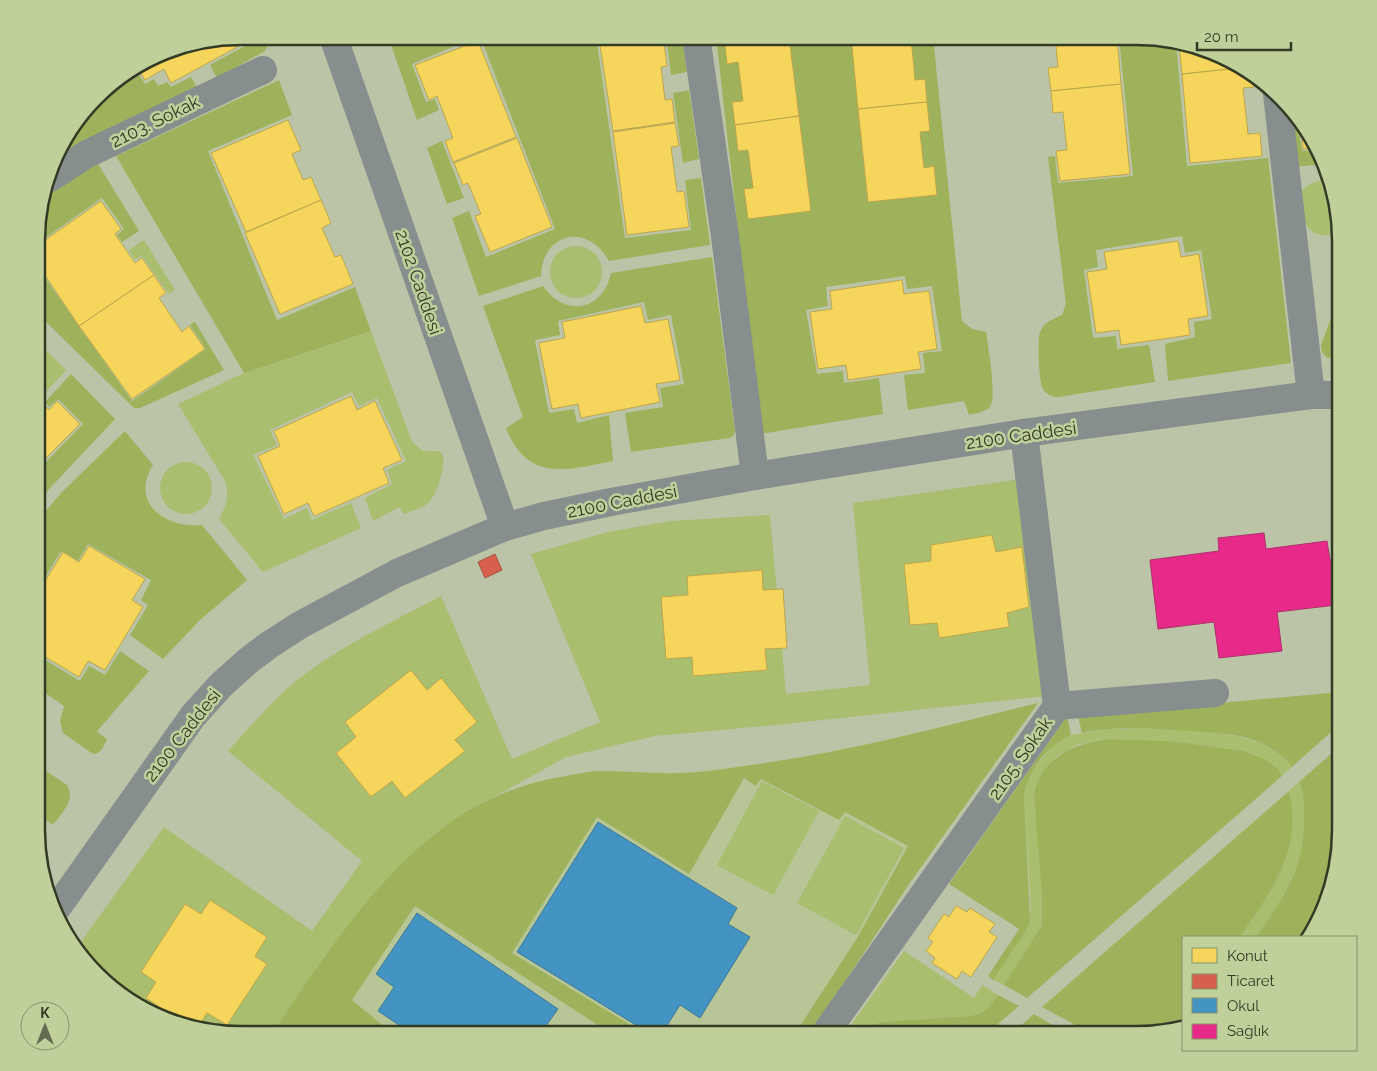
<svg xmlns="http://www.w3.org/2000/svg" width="1377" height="1071" viewBox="0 0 1377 1071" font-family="Raleway,sans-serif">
  <rect width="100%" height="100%" fill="#bbc4a7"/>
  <!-- built -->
  <path fill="#b7c597" d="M 1038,703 L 909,884 L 810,1035 L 272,1034 L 325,956 L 500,794 L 529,783 L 594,771 L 682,773 L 767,763 L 876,742 Z"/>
  <!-- green -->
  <g fill="#a9be6e">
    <path d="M 1326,179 L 1339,233 C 1317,239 1306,233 1301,211 C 1301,208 1299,202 1299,199 C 1301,186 1315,181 1326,179 Z"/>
    <path d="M 144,240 L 175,290 L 169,294 L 142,256 L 135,260 L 129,250 Z"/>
    <circle cx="576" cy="272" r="26"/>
    <path d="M 371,331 L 412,442 L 423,451 L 439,451 L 443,455 C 445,467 437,497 427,504 C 421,509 411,511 404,514 L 400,507 L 373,521 L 365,498 L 392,484 L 387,470 L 406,461 L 377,398 L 359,406 L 352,392 L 270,430 L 277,445 L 253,455 L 284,519 L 307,508 L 312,520 L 351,503 L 361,528 L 263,572 L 219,519 C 226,506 230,496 225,481 L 178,404 L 244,373 Z"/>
    <path d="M 38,342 L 66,370 L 41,397 L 38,393 Z"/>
    <circle cx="186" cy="488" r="26"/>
    <path d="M 1028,478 L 1046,696 L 776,725 L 655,736 L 566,757 L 467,812 L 437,832 L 408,859 L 369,900 L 325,956 L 272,1034 L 228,1034 L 163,1019 L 106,984 L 77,947 L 164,827 L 312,931 L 362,861 L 228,751 C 251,726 274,698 301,677 C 344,644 394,621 441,596 L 512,759 L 600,722 L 531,554 L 608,532 L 671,521 L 770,515 L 786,694 L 870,685 L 853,503 Z"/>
    <path d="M 1108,729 C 1157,729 1260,722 1292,767 L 1282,776 L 1278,769 L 1244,751 L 1171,741 L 1109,739 L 1093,741 L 1077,745 L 1054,758 L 1042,896 L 1042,925 L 1004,985 L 993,980 L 1027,927 L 1031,910 L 1024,795 L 1030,776 L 1036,766 L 1052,746 L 1059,741 L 1071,735 Z"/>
    <path d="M 762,781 L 819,811 L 773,895 L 717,865 Z"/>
    <path d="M 1299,782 C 1304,792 1304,805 1304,816 C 1304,872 1285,894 1256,937 L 1240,937 C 1271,892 1304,849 1289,791 Z"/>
    <path d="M 845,816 L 904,848 L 856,935 L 797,903 Z"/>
    <path d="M 904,951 L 974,998 L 982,985 L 998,995 L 988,1010 L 972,1016 L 882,1022 L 861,1032 L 860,1035 L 844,1035 Z"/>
  </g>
  <!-- forest -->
  <g fill="#9eb25c">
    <path d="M 240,36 L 265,36 L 268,45 L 265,51 L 217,78 L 210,65 L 245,46 Z"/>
    <path d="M 388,36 L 479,36 L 412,64 L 426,102 L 435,99 L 439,110 L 417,120 Z"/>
    <path d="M 480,36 L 596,36 L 625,238 L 691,230 L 685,180 L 701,178 L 710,245 L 609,261 C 588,222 542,232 541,276 L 479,296 L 452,218 L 469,211 L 486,257 L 555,229 Z"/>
    <path d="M 666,36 L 682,36 L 687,72 L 671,75 Z"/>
    <path d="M 716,36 L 933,37 L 962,321 L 972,329 L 986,332 C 988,345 997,397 990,407 C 986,412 975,413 969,415 L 964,401 L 908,410 L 904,375 L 925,373 L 923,353 L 942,351 L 932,286 L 907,289 L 905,276 L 826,287 L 828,306 L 806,310 L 817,374 L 843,371 L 844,383 L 879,378 L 883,414 L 761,434 Z"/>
    <path d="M 1119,37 L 1149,37 L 1176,43 L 1187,166 L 1268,158 L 1291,363 L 1168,381 L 1165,344 L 1195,337 L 1194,322 L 1212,319 L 1201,250 L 1185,253 L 1182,236 L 1096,250 L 1098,267 L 1084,270 L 1093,338 L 1116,336 L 1117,349 L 1149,345 L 1155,382 L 1058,397 C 1052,397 1045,394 1042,387 C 1039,379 1037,339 1040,332 C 1044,322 1053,319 1062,315 L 1066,304 L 1048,157 L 1055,156 L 1058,183 L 1133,176 Z"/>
    <path d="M 136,70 L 145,84 L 154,79 L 158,86 L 167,82 L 171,87 L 191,77 L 197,88 L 56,160 L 64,139 L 106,87 Z"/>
    <path d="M 279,80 L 292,115 L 208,151 L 277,320 L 355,287 L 371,331 L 244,373 L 116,156 Z"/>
    <path d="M 689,90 L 699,159 L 683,163 L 673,93 Z"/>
    <path d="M 1285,105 L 1298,122 L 1302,151 L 1319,150 L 1323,164 L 1295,167 Z"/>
    <path d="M 442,141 L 464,198 L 447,204 L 427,148 Z"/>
    <path d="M 97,162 L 139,231 L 122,242 L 117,235 L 124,229 L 102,198 L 38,243 L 38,214 L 45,194 L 68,177 Z"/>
    <path d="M 712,257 L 735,431 L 733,436 L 730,438 L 631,452 L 625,413 L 663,407 L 660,388 L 684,384 L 671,315 L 648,320 L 644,302 L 558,321 L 560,335 L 535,340 L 549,413 L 574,409 L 577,423 L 609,415 L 613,461 C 567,470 528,483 506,428 L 523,417 L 483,306 L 543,286 C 565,318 603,311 611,273 Z"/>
    <path d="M 38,268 L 132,401 L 206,349 L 190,325 L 195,322 L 224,370 L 140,408 L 134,408 L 38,314 Z"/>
    <path d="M 1341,291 L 1341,356 L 1327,358 L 1322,352 L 1321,345 Z"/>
    <path d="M 71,374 L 115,419 L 37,502 L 38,470 L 83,424 L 58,399 L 49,407 L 45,402 Z"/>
    <path d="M 125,431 L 153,465 C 129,503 166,529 202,525 L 247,580 L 200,620 L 163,659 L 130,635 L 148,605 L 141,600 L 151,580 L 88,544 L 78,561 L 61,551 L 37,591 L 37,521 L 62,492 Z"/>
    <path d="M 120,651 L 149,671 L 99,729 L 97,732 L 107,739 C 104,746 101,754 93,754 L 63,733 L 60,721 L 64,706 L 37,687 L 37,655 L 80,681 L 89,666 L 105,675 Z"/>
    <path d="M 1340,692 L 1340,724 L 1292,767 C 1281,752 1264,743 1247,738 C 1230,733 1211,733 1194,731 C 1158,729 1117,725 1082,733 L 1078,716 Z"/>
    <path d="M 1038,703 L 909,884 L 810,1035 L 794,1035 L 856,940 L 908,846 L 845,812 L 839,820 L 761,779 L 756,786 L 744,778 L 689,874 L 597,817 L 512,953 L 647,1035 L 613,1035 L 415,906 L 352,1000 L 393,1034 L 272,1034 C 324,956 385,862 466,812 C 498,793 530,782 566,776 C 576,774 586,772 597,771 C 625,771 653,774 681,773 C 709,772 737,767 765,763 C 857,750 948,725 1038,703 Z"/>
    <path d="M 1067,716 L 1071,735 C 1046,747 1030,768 1024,795 L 1030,919 L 1028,927 L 993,980 L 988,976 L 1019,929 L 949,884 Z"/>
    <path d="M 1109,739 L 1171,741 L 1244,751 L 1266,760 L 1278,769 L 1282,776 L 1027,998 L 1004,985 L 1042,925 L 1042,896 L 1034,795 C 1041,757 1075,743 1109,739 Z"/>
    <path d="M 1340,746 L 1340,843 L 1325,908 L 1307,937 L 1256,937 C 1285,894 1304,872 1304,816 C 1304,805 1304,792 1299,782 Z"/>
    <path d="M 37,765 L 67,785 C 76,800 62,813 53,825 L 43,818 L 37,826 Z"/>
    <path d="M 1289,791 C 1304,849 1271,892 1240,937 L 1183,937 L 1183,1022 L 1181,1026 L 1136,1035 L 1094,1035 L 1042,1007 Z"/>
    <path d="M 998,995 L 1019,1006 L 985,1035 L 860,1035 L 868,1027 L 882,1022 L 971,1016 C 987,1012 989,1008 998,995 Z"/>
    <path d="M 1034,1014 L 1070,1035 L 1010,1035 Z"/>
  </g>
  <!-- homes -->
  <g fill="#f6d55c" stroke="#bca74c">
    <path d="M 611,36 L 663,36 L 667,66 L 661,67 L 665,100 L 672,99 L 675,122 L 613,131 L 599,38 Z"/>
    <path d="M 724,36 L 789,37 L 799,116 L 735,125 L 732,102 L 743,101 L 738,62 L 727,64 Z"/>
    <path d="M 235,37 L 239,46 L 171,83 L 164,69 L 145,80 L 138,68 L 175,47 Z"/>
    <path d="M 851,37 L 920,37 L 911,38 L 915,80 L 925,79 L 927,102 L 858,109 Z"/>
    <path d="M 1055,37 L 1117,37 L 1121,84 L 1051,91 L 1048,68 L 1058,67 Z"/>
    <path d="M 478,41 L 516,137 L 453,162 L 445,141 L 453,138 L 437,96 L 429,100 L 415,65 Z"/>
    <path d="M 1179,44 L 1214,52 L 1241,68 L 1182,74 Z"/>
    <path d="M 1241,68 L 1253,76 L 1254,87 L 1243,88 L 1248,134 L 1260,133 L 1262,156 L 1190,163 L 1182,74 Z"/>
    <path d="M 1121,84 L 1130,174 L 1060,181 L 1056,151 L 1067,150 L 1063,112 L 1053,113 L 1051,91 Z"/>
    <path d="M 927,102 L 930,131 L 920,132 L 924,168 L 934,166 L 937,195 L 868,202 L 858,109 Z"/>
    <path d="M 799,116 L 811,211 L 748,219 L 744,189 L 753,188 L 748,150 L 738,151 L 735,125 Z"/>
    <path d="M 288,120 L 301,150 L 292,154 L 303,180 L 311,177 L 321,200 L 246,232 L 211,153 Z"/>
    <path d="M 675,123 L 679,146 L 671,147 L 677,192 L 684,191 L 689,227 L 627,235 L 613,132 Z"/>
    <path d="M 1301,126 L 1317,147 L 1303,149 Z"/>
    <path d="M 517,138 L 552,227 L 490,252 L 475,216 L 481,214 L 468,183 L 463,185 L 454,163 Z"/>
    <path d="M 321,200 L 331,223 L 322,228 L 335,257 L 341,255 L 353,284 L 280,314 L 245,233 Z"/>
    <path d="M 101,201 L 121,229 L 115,234 L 135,263 L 142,258 L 154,275 L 79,326 L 38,265 L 38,245 Z"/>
    <path d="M 1178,241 L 1181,257 L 1199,254 L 1208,316 L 1188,319 L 1190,335 L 1121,345 L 1119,330 L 1096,333 L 1087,272 L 1107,269 L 1104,252 Z"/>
    <path d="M 154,275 L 166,293 L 159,298 L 182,332 L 189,326 L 205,349 L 132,399 L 79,326 Z"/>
    <path d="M 902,280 L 904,294 L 929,291 L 937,349 L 918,352 L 921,369 L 848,380 L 846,365 L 818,369 L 810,312 L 832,309 L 830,291 Z"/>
    <path d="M 641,306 L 645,323 L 668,319 L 680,380 L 656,384 L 660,402 L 581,418 L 578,404 L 552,409 L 539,343 L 565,338 L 562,322 Z"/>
    <path d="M 351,396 L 357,410 L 375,401 L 402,460 L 383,468 L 389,483 L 314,516 L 308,503 L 284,514 L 258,456 L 280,446 L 274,431 Z"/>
    <path d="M 38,399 L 49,410 L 57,401 L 80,424 L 38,466 Z"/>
    <path d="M 992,535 L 996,552 L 1022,547 L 1029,607 L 1007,613 L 1009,627 L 939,638 L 937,623 L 910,625 L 904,564 L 931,561 L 931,545 Z"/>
    <path d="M 89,546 L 145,579 L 132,600 L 143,607 L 105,670 L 88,661 L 79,677 L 37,652 L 37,594 L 63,552 L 79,562 Z"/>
    <path d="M 762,570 L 763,590 L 783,589 L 787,648 L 765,649 L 767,670 L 693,676 L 692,657 L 666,659 L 661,597 L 688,595 L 687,576 Z"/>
    <path d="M 411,670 L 427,690 L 441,678 L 477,722 L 455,740 L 465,751 L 405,798 L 392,781 L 371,797 L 336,753 L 356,737 L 345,722 Z"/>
    <path d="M 210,900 L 267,937 L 255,956 L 267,964 L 227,1025 L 207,1013 L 198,1027 L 187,1025 L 146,998 L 156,982 L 141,972 L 185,904 L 201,914 Z"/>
    <path d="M 956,906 L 967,912 L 970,908 L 995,924 L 989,932 L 997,937 L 971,977 L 962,971 L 957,979 L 932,963 L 935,958 L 926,951 L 933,942 L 928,938 L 944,914 L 949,917 Z"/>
  </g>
  <!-- shops -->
  <path fill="#d6604d" stroke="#a55541" d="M 495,554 L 502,570 L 485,578 L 478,562 Z"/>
  <!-- schools -->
  <g fill="#4393c3" stroke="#3e7994">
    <path d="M 598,822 L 737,908 L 728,924 L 750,937 L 700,1018 L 680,1005 L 661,1035 L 652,1035 L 517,952 Z"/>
    <path d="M 417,913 L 558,1009 L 540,1034 L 401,1034 L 405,1029 L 378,1011 L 394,987 L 376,974 Z"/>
  </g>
  <!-- health -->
  <path fill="#e7298a" stroke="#b12e6c" d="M 1264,533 L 1266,549 L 1327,541 L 1330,560 L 1341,559 L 1340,580 L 1333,581 L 1336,605 L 1277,612 L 1282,651 L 1219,658 L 1214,622 L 1158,629 L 1150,560 L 1219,551 L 1218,538 Z"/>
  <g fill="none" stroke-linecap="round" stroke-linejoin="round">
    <!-- street -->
    <g stroke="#878e8e" stroke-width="28">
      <path d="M 333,36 L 505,527"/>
      <path d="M 696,36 L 725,236 L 755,476"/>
      <path d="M 1277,94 L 1311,395"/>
      <path d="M 50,178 L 87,154 L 263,70"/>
      <path d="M 1057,706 L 1215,693"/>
      <path d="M 55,911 L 193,716 L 221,685 L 249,660 L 269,645 L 300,625 L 397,573 L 505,527 L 544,516 L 611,502 L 755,476 L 1024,433 L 1311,395 L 1341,395"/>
      <path d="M 824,1035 L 1057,706 L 1024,433"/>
    </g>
  </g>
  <g text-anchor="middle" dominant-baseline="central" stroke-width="5" stroke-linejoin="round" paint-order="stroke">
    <!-- street labels -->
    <g font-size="18" fill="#343b25" stroke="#bfd09b">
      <text transform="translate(155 121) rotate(-26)">2103. Sokak</text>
      <text transform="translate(419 282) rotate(71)">2102 Caddesi</text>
      <text transform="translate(1021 435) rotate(-8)">2100 Caddesi</text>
      <text transform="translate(622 501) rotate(-11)">2100 Caddesi</text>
      <text transform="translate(182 735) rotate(-52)">2100 Caddesi</text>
      <text transform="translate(1020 758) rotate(-55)">2105. Sokak</text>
    </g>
  </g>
  <!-- crop -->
  <path d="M0 0H1377V1071H0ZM241 45H1136A196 196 0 0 1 1332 241V830A196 196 0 0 1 1136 1026H241A196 196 0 0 1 45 830V241A196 196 0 0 1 241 45Z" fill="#bfd09b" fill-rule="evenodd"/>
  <path fill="none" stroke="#343b25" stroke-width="2.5" d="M241 45H1136A196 196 0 0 1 1332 241V830A196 196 0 0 1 1136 1026H241A196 196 0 0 1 45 830V241A196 196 0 0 1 241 45Z"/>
  <!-- legend -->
  <rect x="1182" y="936" width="175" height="115" fill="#bfd09b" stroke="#87946c"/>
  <rect x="1192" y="948" width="25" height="15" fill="#f6d55c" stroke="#87946c"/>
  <text x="1227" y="961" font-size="15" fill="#343b25">Konut</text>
  <rect x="1192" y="974" width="25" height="15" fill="#d6604d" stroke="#87946c"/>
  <text x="1227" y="986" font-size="15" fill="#343b25">Ticaret</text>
  <rect x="1192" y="998" width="25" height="15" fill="#4393c3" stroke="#87946c"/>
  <text x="1227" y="1011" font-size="15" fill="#343b25">Okul</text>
  <rect x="1192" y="1024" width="25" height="15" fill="#e7298a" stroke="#87946c"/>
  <text x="1227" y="1036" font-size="15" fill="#343b25">Sağlık</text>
  <!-- north arrow -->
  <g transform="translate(45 1026)"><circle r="24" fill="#bfd09b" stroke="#87946c"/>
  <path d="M0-4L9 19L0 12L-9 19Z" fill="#636b52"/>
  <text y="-8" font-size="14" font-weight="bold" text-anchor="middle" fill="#343b25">K</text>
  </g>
  <!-- scale -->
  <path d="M1197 42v8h94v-8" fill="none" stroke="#343b25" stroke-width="2.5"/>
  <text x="1204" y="42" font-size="15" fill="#343b25" stroke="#bfd09b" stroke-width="4" paint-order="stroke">20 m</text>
</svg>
